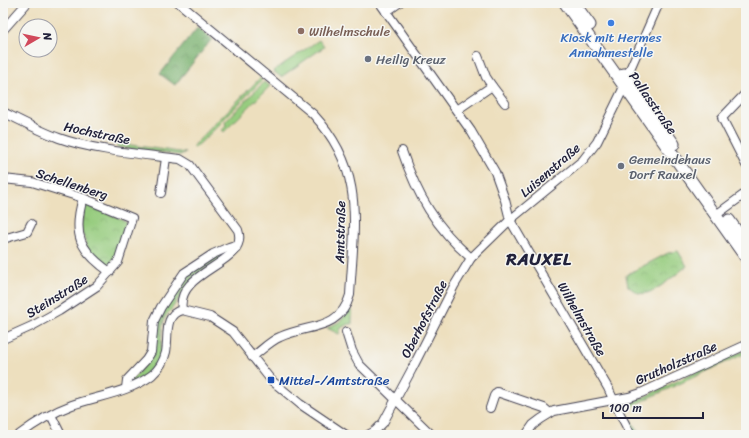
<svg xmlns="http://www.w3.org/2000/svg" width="749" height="438" viewBox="0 0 749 438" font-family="Sriracha,sans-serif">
  <defs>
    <pattern id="forest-crowns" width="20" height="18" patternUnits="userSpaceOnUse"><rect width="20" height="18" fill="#78b06d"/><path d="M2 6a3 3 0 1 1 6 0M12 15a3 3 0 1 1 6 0" fill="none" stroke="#628f5b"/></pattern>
    <pattern id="park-crowns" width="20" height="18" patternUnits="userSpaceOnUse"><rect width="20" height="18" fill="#96cc7e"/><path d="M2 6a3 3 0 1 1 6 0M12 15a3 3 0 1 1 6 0" fill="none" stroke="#81af6e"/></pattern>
  </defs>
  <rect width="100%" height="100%" fill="#f6f6f2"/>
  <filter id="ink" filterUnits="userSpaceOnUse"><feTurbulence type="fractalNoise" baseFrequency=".025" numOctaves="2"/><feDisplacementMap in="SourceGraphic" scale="8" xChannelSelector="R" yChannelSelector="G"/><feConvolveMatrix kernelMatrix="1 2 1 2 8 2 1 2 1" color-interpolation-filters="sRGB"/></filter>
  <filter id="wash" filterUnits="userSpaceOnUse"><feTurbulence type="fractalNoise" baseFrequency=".012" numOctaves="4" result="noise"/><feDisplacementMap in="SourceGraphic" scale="16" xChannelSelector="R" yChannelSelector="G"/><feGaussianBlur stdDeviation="0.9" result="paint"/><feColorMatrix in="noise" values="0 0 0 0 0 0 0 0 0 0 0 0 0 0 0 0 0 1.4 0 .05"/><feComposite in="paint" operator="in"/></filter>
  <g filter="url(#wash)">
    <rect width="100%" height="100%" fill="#eddfbe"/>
    <!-- grass -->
    <g fill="#96cc7e" stroke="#5c775c">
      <path d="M 319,40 L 324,47 L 281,77 L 273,71 Z"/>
      <path d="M 260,78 L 262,80 L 222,121 L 220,124 L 195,148 L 192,147 Z"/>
      <path d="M 264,82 L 270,86 L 224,132 L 222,130 L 226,126 L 225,122 Z"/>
      <path d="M 117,143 L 186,153 L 180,155 L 117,147 Z"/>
      <path d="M 228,249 L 229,253 L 193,277 L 171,310 C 160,318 162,337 161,349 L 163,351 C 157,371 147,375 131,384 L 129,383 L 150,359 L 156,323 L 184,276 Z"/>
      <path d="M 349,310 L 352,310 L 352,324 L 348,324 L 341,328 L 339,334 L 327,328 L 339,322 Z"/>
      <path d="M 746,350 L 746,353 L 640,402 L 626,410 L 627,414 L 640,435 L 635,435 L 622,413 L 625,406 L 717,362 Z"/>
    </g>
    <!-- forest -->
    <path fill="url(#forest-crowns)" stroke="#4d6954" d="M 198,27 L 212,39 L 175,85 L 160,74 Z"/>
    <!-- park -->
    <g fill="url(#park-crowns)" stroke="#5c775c">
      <path d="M 84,204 L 122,219 L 126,222 L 117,254 L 110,265 L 107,265 L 88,250 L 81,229 Z"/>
      <path d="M 678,251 L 687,266 C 677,273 651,298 639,293 C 635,292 632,289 628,286 L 626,275 L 668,253 Z"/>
    </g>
  </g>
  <g filter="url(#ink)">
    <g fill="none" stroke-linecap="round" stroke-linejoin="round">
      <defs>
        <g id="street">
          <path d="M 179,3 L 313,114 C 366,171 354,223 350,295 C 340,331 308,324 280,337 C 270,341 261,351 252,357"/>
          <path d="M 380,3 L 471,131 L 495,172 L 505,200 L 510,220 L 608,388 L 620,414 L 631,435"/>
          <path d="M 386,12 L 399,3"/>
          <path d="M 3,30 L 27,3"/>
          <path d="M 492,86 L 505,103"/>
          <path d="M 746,93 L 722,118 L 746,165"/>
          <path d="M 457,110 L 492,86 L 486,77 L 478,56"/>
          <path d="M 3,112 C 21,121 40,131 59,138 C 95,151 142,154 180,159 L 190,165 L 238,230 C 250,265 175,269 182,310"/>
          <path d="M 402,151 C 417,195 436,228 471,258"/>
          <path d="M 3,179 L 32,182 L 83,198 L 132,218 L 118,262 L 97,286 L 59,311 L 32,326 L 3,339"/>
          <path d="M 161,193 L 166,158"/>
          <path d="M 83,198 C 72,235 80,251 110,272"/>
          <path d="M 716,215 L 746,193"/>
          <path d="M 3,239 L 27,232 L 31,224"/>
          <path d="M 346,332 L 352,351 L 359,364 L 432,435"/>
          <path d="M 126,388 L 127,380 L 146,360 L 151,352 L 154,321 L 161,307 L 184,273 L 213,254 L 229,247 L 232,246 L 236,249"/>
          <path d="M 490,408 L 494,396 L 497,392 L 544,408 L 550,413"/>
          <path d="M 51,415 L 61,435"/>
          <path d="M 19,435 C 35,423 53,412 72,405 C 98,396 130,392 152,375 C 159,369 164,361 166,352 C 169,337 163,314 182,310 L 210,317 L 233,332 L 271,380 L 300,404 L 346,435"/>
          <path d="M 368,435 L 375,431 L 383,423 L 412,369 L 454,286 L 471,258 L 510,220 L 583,160 L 597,142 L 624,87 L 630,69 L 659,3"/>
          <path d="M 526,435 L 533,425 L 541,419 L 554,411 L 629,397 L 641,393 L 746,345"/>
        </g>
        <g id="secondary">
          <path d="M 565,3 L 746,258"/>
          <path d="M 574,3 L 590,25"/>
          <path d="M 624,74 L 674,144"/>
          <path d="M 729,220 L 746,244"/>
        </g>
      </defs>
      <!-- street casing -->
      <use href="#street" stroke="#403e4f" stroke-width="10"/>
      <!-- secondary casing -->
      <use href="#secondary" stroke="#403e4f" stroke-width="13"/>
      <!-- street -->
      <use href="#street" stroke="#fff" stroke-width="8"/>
      <!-- secondary -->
      <use href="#secondary" stroke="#fff" stroke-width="11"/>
    </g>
  </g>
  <!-- markers -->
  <circle fill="#3f7fe0" stroke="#f6f6f2" stroke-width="1.5" cx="611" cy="23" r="4"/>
  <circle fill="#8d6e63" stroke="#f6f6f2" stroke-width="1.5" cx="301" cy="31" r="4"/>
  <g fill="#6b7280" stroke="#f6f6f2" stroke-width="1.5">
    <circle cx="368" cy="59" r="4"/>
    <circle cx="621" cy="166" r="4"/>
  </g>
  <rect fill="#1a4fb4" stroke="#f6f6f2" stroke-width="1.5" x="267" y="376" width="8" height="8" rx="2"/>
  <g text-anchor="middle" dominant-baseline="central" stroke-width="3" stroke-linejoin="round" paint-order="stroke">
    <!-- education labels -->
    <g font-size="13" fill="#785e54" stroke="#f6f6f2" text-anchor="start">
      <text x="309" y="31">Wilhelmschule</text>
    </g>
    <!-- shop labels -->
    <g font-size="13" fill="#366cbe" stroke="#f6f6f2">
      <text x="611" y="37">Kiosk mit Hermes<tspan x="611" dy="15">Annahmestelle</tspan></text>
    </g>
    <!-- worship labels -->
    <g font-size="13" fill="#5b616d" stroke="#f6f6f2" text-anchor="start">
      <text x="376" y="59">Heilig Kreuz</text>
      <text x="629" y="159">Gemeindehaus<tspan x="629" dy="15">Dorf Rauxel</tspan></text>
    </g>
    <!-- street labels -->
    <g font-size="13" fill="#22223b" stroke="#f6f6f2">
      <text transform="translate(653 103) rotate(55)">Pallasstraße</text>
      <text transform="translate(97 133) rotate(12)">Hochstraße</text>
      <text transform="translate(550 170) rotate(-41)">Luisenstraße</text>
      <text transform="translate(72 184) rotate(18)">Schellenberg</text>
      <text transform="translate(340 232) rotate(-89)">Amtstraße</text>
      <text transform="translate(57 296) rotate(-32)">Steinstraße</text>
      <text transform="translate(424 319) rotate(-63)">Oberhofstraße</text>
      <text transform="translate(582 319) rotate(60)">Wilhelmstraße</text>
      <text transform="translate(676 363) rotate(-24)">Grutholzstraße</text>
    </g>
    <!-- transit labels -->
    <g font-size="13" fill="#164399" stroke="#f6f6f2" text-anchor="start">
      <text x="279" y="380">Mittel-/Amtstraße</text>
    </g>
    <!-- district labels -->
    <g font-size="17" font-weight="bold" letter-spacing="1" fill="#22223b" stroke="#f6f6f2">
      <text x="539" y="259">RAUXEL</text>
    </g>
  </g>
  <!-- margin -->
  <rect width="749" height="438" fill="none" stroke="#f6f6f2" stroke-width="16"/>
  <!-- north arrow -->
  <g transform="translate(38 38) rotate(81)"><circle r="19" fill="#f6f6f2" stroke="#a1a1a9"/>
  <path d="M0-3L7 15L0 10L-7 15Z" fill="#d1495b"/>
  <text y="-6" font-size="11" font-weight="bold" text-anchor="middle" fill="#22223b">N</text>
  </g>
  <!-- scale -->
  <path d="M603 412v6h100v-6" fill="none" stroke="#22223b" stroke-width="2"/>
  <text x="609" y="412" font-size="12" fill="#22223b" stroke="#f6f6f2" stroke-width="3" paint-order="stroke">100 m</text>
</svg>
